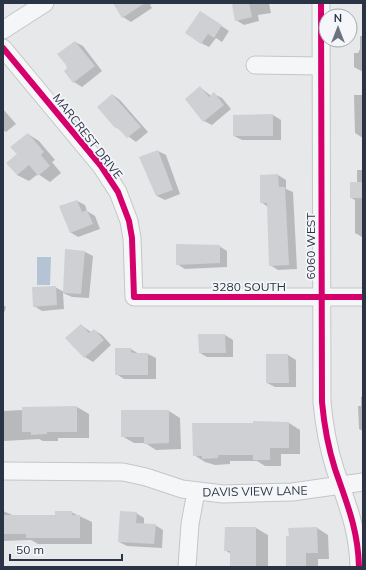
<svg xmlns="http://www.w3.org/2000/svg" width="366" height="570" viewBox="0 0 366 570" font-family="Mulish,sans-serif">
  <rect width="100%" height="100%" fill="#e6e8ea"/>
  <!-- water -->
  <path fill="#b4c4d5" d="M 37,257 L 51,257 L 50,285 L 37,285 Z"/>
  <!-- shadow -->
  <g fill="#0003">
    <path d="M 114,3 L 153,3 L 150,5 L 152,8 L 131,22 L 123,17 Z"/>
    <path d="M 233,3 L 269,3 L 271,13 L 258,15 L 259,21 L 244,25 L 236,20 Z"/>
    <path d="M 355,3 L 363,3 L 363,4 L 358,4 Z"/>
    <path d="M 208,17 L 229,31 L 222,42 L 216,38 L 209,47 L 201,43 Z"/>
    <path d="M 360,36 L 363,36 L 363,72 L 354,67 L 354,53 L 358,53 L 360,49 Z"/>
    <path d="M 75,42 L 83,46 L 102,71 L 82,87 L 74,82 L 65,71 L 68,69 Z"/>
    <path d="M 200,87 L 211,96 L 214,94 L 222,98 L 231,109 L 212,125 L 204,121 Z"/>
    <path d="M 113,95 L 120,100 L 148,132 L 136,142 L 116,127 Z"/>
    <path d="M 354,95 L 363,95 L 363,138 L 355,133 Z"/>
    <path d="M 3,109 L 16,124 L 6,132 L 3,130 Z"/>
    <path d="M 273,115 L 281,120 L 281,140 L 242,140 L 234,136 Z"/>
    <path d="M 28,134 L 39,141 L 55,160 L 52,162 L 61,173 L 50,182 L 38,174 L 29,181 L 17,175 L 18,154 Z"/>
    <path d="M 158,151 L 166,155 L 180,194 L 165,200 L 157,196 L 140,158 Z"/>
    <path d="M 357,170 L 363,170 L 363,254 L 362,237 L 355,233 L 355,200 L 351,198 L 357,183 Z"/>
    <path d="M 278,175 L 286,180 L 286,189 L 293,192 L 297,269 L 278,270 L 270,265 L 268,207 L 261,202 Z"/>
    <path d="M 77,201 L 85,205 L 87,211 L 95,216 L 100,229 L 78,237 L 70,232 Z"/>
    <path d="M 219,246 L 227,251 L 227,267 L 185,269 L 177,264 Z"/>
    <path d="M 66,251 L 85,252 L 93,256 L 89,298 L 72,297 L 63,293 L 64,309 L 42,311 L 34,306 L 55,287 L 64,292 Z"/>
    <path d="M 3,305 L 6,307 L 3,316 Z"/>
    <path d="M 81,325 L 91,332 L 94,330 L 102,335 L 111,345 L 93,362 L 85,357 Z"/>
    <path d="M 199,335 L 225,335 L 233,340 L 233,357 L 207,357 L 200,353 Z"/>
    <path d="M 131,349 L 139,354 L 148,354 L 156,358 L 156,379 L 124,379 L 116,374 Z"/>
    <path d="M 267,355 L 288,355 L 296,360 L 296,387 L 275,387 L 267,383 Z"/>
    <path d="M 363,396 L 363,431 L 359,429 L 358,406 L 361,406 L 361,397 Z"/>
    <path d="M 77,407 L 89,414 L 89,438 L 58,438 L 58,441 L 43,441 L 39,439 L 4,441 L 3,444 L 3,411 Z"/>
    <path d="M 169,411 L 180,418 L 181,449 L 156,450 L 145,443 L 134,443 L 122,436 Z"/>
    <path d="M 289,423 L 300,430 L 300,454 L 281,454 L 281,466 L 265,466 L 257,461 L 230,461 L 230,464 L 215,465 L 205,462 L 194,455 Z"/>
    <path d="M 3,511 L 15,516 L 56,516 L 71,512 L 92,522 L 92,544 L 38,544 L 31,540 L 3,541 Z"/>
    <path d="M 136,513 L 144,518 L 144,524 L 155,525 L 163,530 L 162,548 L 127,546 L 119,542 Z"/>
    <path d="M 256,528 L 268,535 L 268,567 L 231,567 L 231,554 L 225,550 Z"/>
    <path d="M 317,528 L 328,535 L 329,559 L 318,559 L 318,567 L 287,567 Z"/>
  </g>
  <!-- building -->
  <g fill="#ced0d3">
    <path d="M 113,3 L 145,3 L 122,18 Z"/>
    <path d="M 238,3 L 249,3 L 252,17 L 235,21 L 232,5 Z"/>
    <path d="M 200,11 L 222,25 L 214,38 L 208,34 L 201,44 L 185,33 Z"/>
    <path d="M 75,41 L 95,66 L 73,83 L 64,71 L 67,68 L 66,65 L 57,54 Z"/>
    <path d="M 200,86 L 209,97 L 214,92 L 224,105 L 203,122 L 185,99 Z"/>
    <path d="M 112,94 L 141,127 L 127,138 L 117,127 L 115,128 L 97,107 Z"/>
    <path d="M 273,114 L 273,136 L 233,136 L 233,115 Z"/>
    <path d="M 28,133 L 44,152 L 41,155 L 50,166 L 38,176 L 29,165 L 17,175 L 6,163 L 17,154 L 10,147 Z"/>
    <path d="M 158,150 L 173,190 L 156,196 L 139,157 Z"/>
    <path d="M 278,174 L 279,187 L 285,187 L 289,265 L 269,266 L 267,203 L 260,203 L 260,175 Z"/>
    <rect x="350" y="182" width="13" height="16"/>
    <path d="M 77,200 L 82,212 L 87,210 L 93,224 L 70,233 L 59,206 Z"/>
    <path d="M 176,244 L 220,245 L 220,263 L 176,265 Z"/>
    <path d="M 65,249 L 85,251 L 81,294 L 63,293 Z"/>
    <path d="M 56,286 L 57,305 L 33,307 L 32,287 Z"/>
    <path d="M 81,324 L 89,333 L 94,329 L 104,340 L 84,358 L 65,338 Z"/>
    <path d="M 198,334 L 225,334 L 226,353 L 199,353 Z"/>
    <path d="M 115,348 L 131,348 L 131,352 L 134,353 L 148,353 L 148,375 L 115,375 Z"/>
    <path d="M 266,354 L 288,354 L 289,383 L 266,383 Z"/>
    <path d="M 77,406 L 77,432 L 47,432 L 47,434 L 31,435 L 31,432 L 22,432 L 22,407 Z"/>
    <path d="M 121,410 L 169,410 L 169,443 L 144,444 L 144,437 L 121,437 Z"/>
    <path d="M 253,421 L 289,422 L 289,448 L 270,448 L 270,460 L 253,460 L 253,455 L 218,455 L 218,458 L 202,459 L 202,456 L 193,456 L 192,423 L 253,423 Z"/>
    <path d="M 55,511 L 72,511 L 72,515 L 80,515 L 80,538 L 26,538 L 26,534 L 3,534 L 3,515 L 55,515 Z"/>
    <path d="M 120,511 L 137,512 L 136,523 L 156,524 L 154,544 L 118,542 Z"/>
    <path d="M 225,527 L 256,527 L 256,567 L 230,567 L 230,551 L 224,551 Z"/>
    <path d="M 317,527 L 318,553 L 306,553 L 306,567 L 286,567 L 286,536 L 289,536 L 288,528 Z"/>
  </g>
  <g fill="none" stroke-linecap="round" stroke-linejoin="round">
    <defs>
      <g id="street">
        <path d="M 321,3 L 322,402 C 324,424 328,447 335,469 C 347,504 358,529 359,567"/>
        <path d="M 3,30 L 45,3"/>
        <path d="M 3,48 L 101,166 L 118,192 L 129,221 L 132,238 L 134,297 L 363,297"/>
        <path d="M 255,65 L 321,66"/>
        <path d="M 3,471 L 123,472 L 146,477 L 182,489 L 223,494 L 292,492 L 363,482"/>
        <path d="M 187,567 L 190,524 L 196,492"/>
      </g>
    </defs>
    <!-- street casing -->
    <use href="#street" stroke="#c4c6c8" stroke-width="19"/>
    <!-- street -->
    <use href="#street" stroke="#f5f6f7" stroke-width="17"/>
    <defs>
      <g id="cycleway">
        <path d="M 321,3 L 322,402 C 324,424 328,447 335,469 C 347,504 358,529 359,567"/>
        <path d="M 3,48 L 101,166 L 118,192 L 129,221 L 132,238 L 134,297 L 363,297"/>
      </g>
    </defs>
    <!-- cycleway casing -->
    <use href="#cycleway" stroke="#f4f6f9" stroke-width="8"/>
    <!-- cycleway -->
    <use href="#cycleway" stroke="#d6006c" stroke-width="6"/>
  </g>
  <g text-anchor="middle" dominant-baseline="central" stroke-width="3.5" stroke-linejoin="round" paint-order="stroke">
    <!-- street labels -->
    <g font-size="12" fill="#2b3445" stroke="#f4f6f9">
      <text transform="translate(88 136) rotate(52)">MARCREST DRIVE</text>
      <text transform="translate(310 246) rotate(-90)">6060 WEST</text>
      <text x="249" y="286">3280 SOUTH</text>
      <text transform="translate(255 491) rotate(-1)">DAVIS VIEW LANE</text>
    </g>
  </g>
  <!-- border -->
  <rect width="366" height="570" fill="none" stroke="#2b3445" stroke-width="8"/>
  <!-- north arrow -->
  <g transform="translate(338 28)"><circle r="19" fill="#f4f6f9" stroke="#a4a8b1"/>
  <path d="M0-3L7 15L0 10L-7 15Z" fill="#6c737f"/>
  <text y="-6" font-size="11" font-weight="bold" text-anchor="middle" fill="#2b3445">N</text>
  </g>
  <!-- scale -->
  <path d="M10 554v6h112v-6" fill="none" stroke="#2b3445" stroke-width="2"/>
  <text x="16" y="554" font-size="12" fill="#2b3445" stroke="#f4f6f9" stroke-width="3" paint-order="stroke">50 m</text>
</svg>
